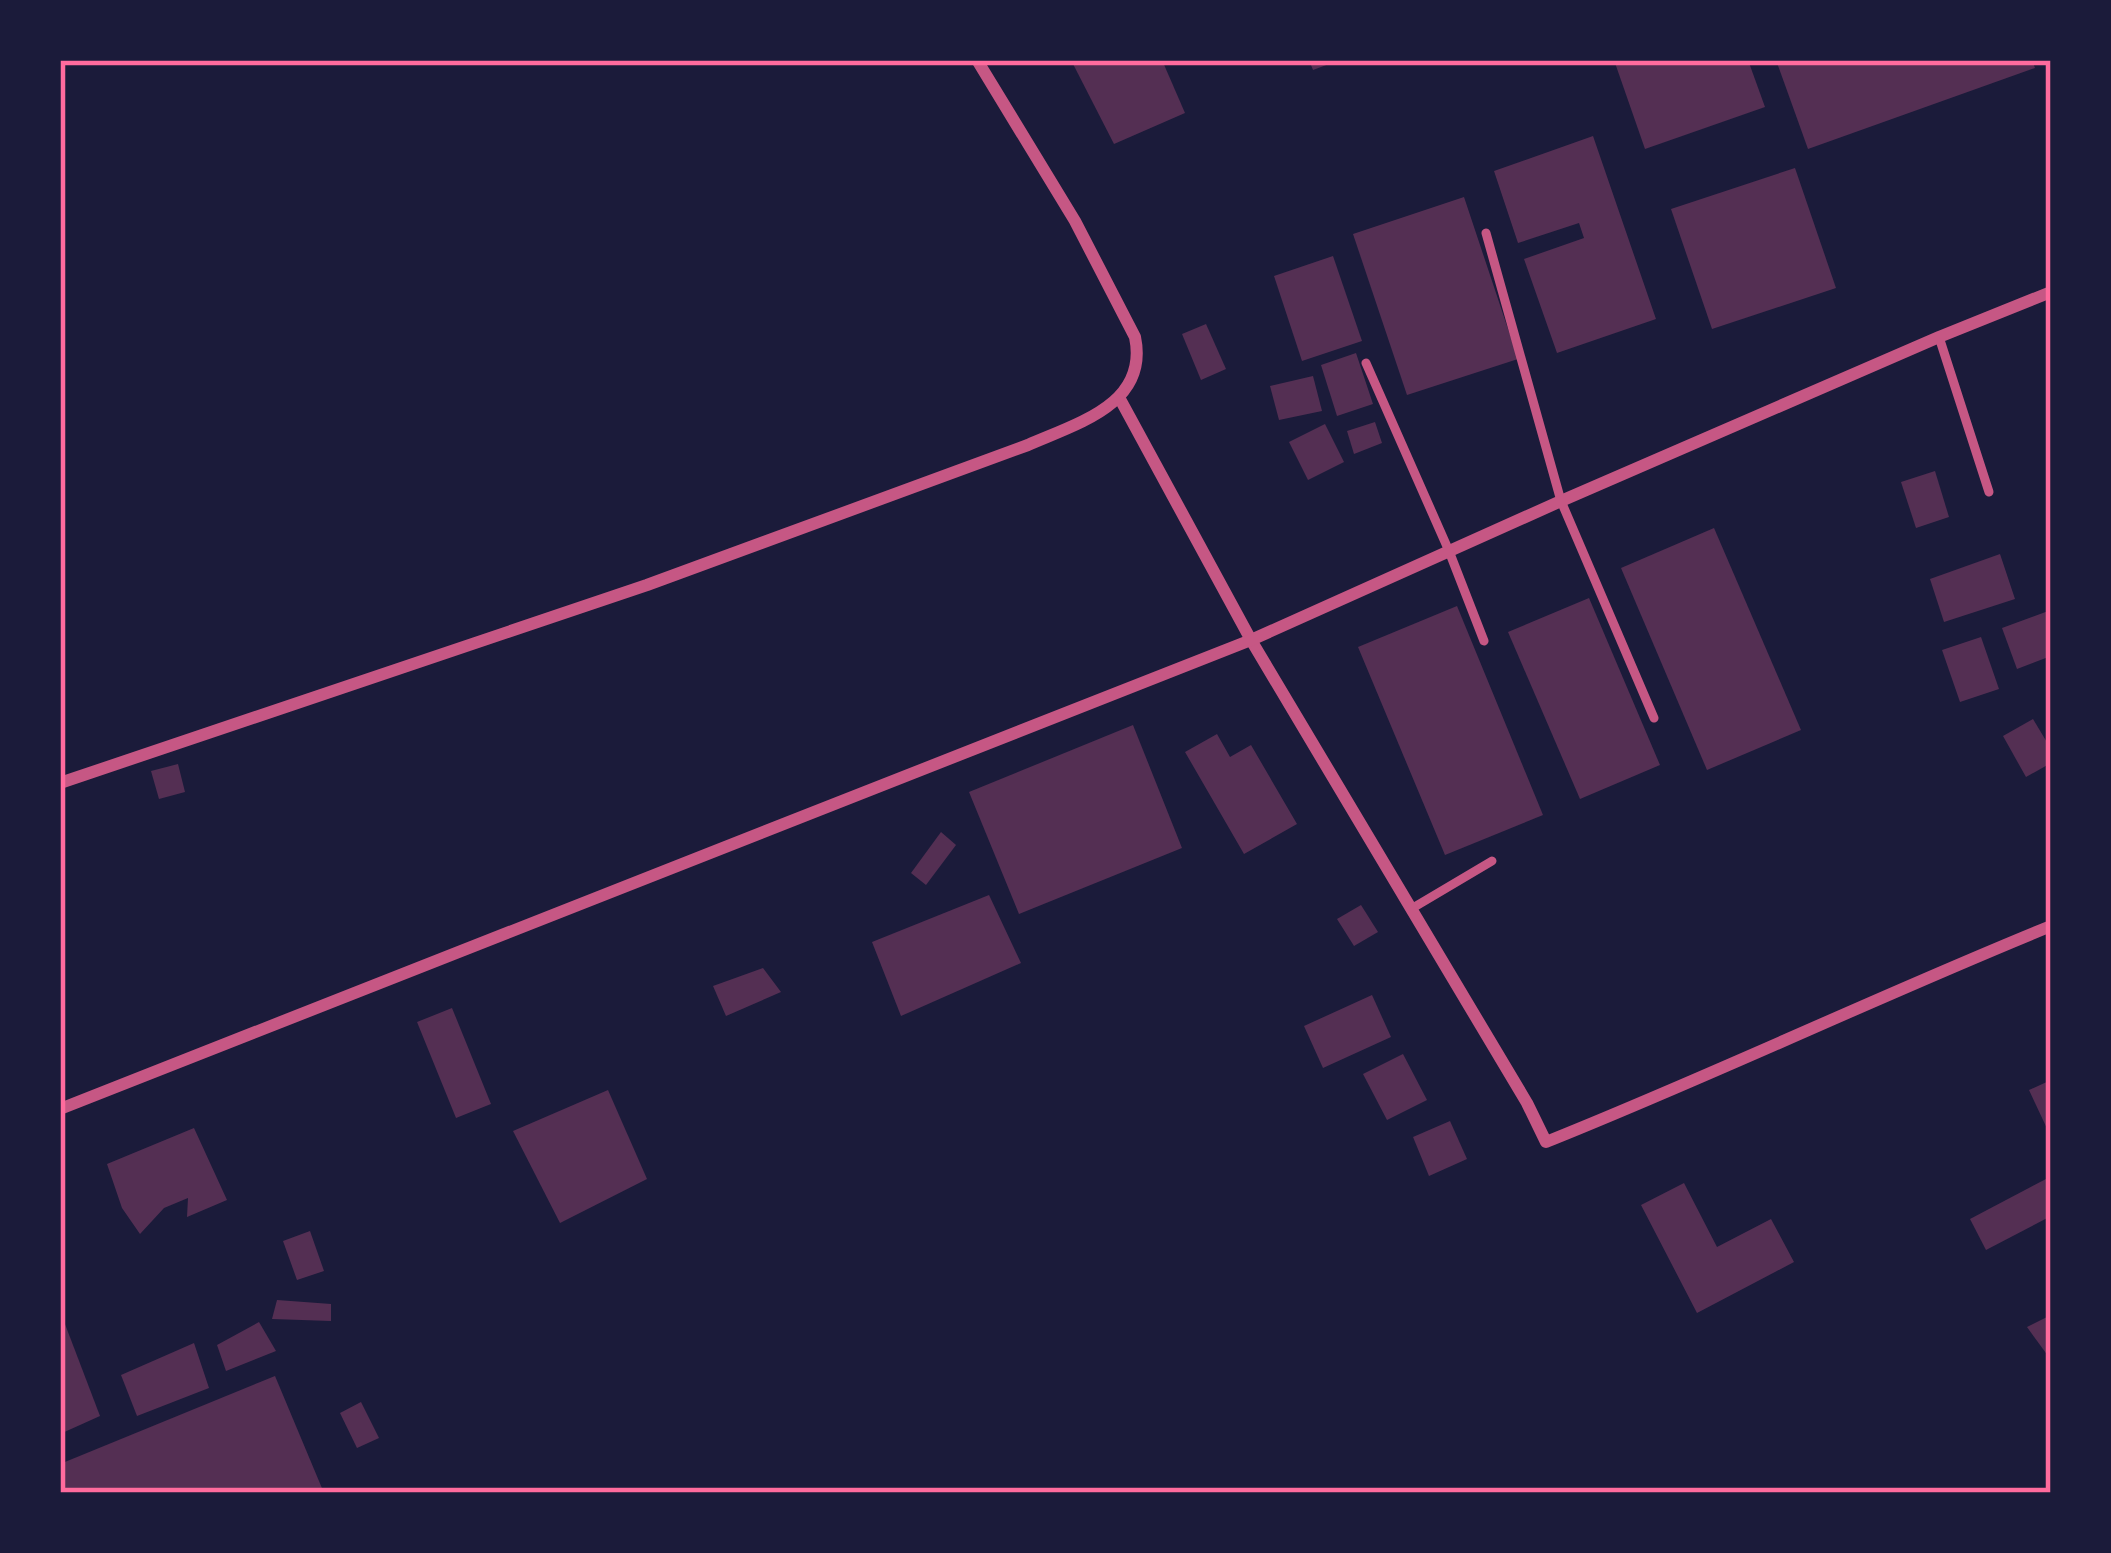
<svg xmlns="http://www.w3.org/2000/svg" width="2111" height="1553" viewBox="0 0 2111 1553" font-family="Rubik,sans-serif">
  <rect width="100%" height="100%" fill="#1b1b3a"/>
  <!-- building -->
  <g fill="#542f53">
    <path d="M 1071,60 L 1162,60 L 1185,113 L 1114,144 Z"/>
    <path d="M 1309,60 L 1337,60 L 1337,61 L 1313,70 Z"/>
    <path d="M 1614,60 L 1748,60 L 1765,107 L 1645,149 Z"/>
    <path d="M 1776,60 L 2032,60 L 2035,68 L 1808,149 Z"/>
    <path d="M 1593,136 L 1656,319 L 1557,353 L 1524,259 L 1584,238 L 1579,223 L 1518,243 L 1494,171 Z"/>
    <path d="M 1795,168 L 1836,288 L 1712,329 L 1671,209 Z"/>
    <path d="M 1464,197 L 1518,359 L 1407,395 L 1353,234 Z"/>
    <path d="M 1333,256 L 1362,341 L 1302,361 L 1274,276 Z"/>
    <path d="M 1206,324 L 1226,369 L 1201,380 L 1182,334 Z"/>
    <path d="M 1356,353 L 1373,404 L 1337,416 L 1321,365 Z"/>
    <path d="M 1313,376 L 1322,411 L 1279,420 L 1270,386 Z"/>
    <path d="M 1375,422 L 1382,443 L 1354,454 L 1347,431 Z"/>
    <path d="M 1325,424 L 1344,462 L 1308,480 L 1289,442 Z"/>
    <path d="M 1935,471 L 1949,517 L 1916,528 L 1901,482 Z"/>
    <path d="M 1714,528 L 1801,730 L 1707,770 L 1621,568 Z"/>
    <path d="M 2000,554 L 2015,599 L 1944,622 L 1930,579 Z"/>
    <path d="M 1589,598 L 1660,765 L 1580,799 L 1508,632 Z"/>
    <path d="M 1457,606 L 1543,815 L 1445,855 L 1358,647 Z"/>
    <path d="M 2051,610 L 2051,656 L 2017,669 L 2002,628 Z"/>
    <path d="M 1981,637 L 1999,689 L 1960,702 L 1942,650 Z"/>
    <path d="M 2033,719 L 2051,749 L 2051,763 L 2026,777 L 2003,736 Z"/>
    <path d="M 1133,725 L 1182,848 L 1019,914 L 969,792 Z"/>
    <path d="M 1217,734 L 1230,757 L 1251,745 L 1297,824 L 1244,854 L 1185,752 Z"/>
    <path d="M 178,764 L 185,792 L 159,799 L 151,771 Z"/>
    <path d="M 941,832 L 956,845 L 926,885 L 911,873 Z"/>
    <path d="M 989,895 L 1021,963 L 901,1016 L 872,942 Z"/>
    <path d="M 1361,905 L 1378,932 L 1354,946 L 1337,919 Z"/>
    <path d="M 763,968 L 781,992 L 726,1016 L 713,986 Z"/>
    <path d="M 1372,995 L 1391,1037 L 1323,1068 L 1304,1026 Z"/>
    <path d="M 452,1008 L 491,1104 L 456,1118 L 417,1022 Z"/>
    <path d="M 1403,1054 L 1427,1100 L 1387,1120 L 1363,1074 Z"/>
    <path d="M 2051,1080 L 2051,1137 L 2029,1090 Z"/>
    <path d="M 608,1090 L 647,1179 L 560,1223 L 513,1131 Z"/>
    <path d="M 1450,1121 L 1467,1159 L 1429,1176 L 1413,1137 Z"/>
    <path d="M 194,1128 L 227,1200 L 187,1217 L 188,1198 L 164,1208 L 140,1234 L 122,1208 L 107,1164 Z"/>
    <path d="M 2046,1179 L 2051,1187 L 2051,1216 L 1986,1250 L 1970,1219 Z"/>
    <path d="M 1684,1183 L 1717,1247 L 1771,1219 L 1794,1262 L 1697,1313 L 1641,1205 Z"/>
    <path d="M 310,1231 L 324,1271 L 297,1280 L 283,1241 Z"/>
    <path d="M 277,1300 L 331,1304 L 331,1321 L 272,1319 Z"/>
    <path d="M 60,1311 L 100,1416 L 60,1434 Z"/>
    <path d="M 2051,1315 L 2051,1360 L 2027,1327 Z"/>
    <path d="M 259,1322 L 276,1351 L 226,1371 L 217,1345 Z"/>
    <path d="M 194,1343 L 209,1388 L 137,1416 L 121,1375 Z"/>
    <path d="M 275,1376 L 324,1493 L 60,1493 L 60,1464 Z"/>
    <path d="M 361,1402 L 379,1438 L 357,1448 L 340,1413 Z"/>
  </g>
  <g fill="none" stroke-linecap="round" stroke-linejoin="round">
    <!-- service -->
    <g stroke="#c65784" stroke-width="9">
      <path d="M 1486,233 L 1561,501 L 1654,718"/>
      <path d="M 1939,337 L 1989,492"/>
      <path d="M 1366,363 L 1449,551 L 1484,641"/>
      <path d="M 1411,909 L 1492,861"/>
    </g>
    <!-- minor -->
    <g stroke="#c65784" stroke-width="12">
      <path d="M 1120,399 L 1251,640 L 1527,1103 L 1546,1142 C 1716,1074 1881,995 2051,926"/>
      <path d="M 60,783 L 647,585 L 1028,445 C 1078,423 1149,404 1135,337 L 1075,221 L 977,60"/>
      <path d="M 60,1109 L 1251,640 L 1561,501 L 1939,337 L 2051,292"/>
    </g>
  </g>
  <!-- border -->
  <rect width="2111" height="1553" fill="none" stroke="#1b1b3a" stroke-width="126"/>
  <rect x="63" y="63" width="1985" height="1427" fill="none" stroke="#ff6b9d" stroke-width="4.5"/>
</svg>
